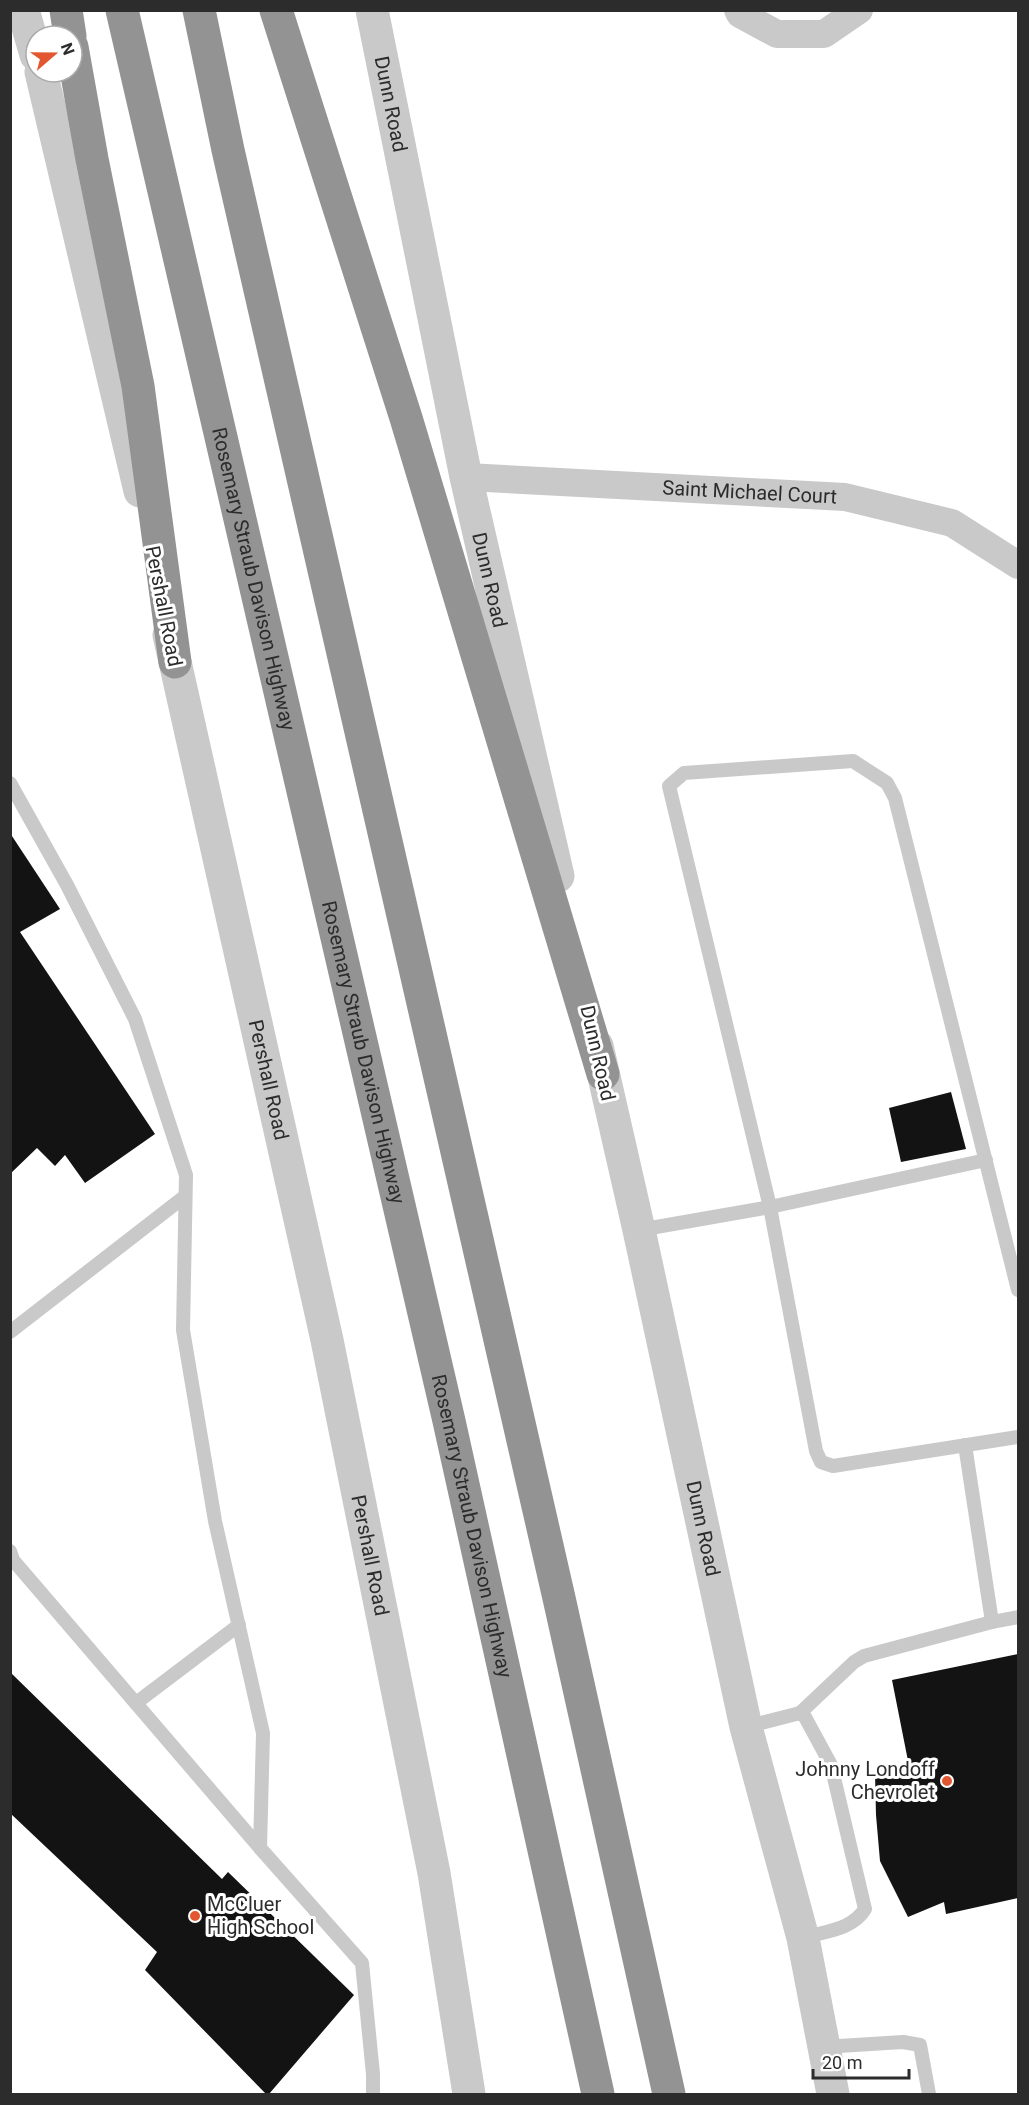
<svg xmlns="http://www.w3.org/2000/svg" width="1029" height="2105" viewBox="0 0 1029 2105" font-family="Roboto,sans-serif">
  <rect width="100%" height="100%" fill="#fff"/>
  <!-- building -->
  <g fill="#131313">
    <path d="M 10,833 L 60,909 L 20,932 L 155,1134 L 85,1183 L 65,1155 L 55,1166 L 37,1148 L 10,1174 Z"/>
    <path d="M 951,1092 L 966,1149 L 901,1162 L 889,1108 Z"/>
    <path d="M 1018,1654 L 1018,1898 L 946,1914 L 944,1902 L 908,1917 L 880,1861 L 876,1815 L 875,1773 L 910,1771 L 892,1680 Z"/>
    <path d="M 10,1672 L 222,1879 L 228,1872 L 354,1995 L 269,2094 L 266,2094 L 145,1970 L 157,1952 L 10,1813 Z"/>
  </g>
  <g fill="none" stroke-linecap="round" stroke-linejoin="round">
    <!-- service -->
    <g stroke="#c9c9c9" stroke-width="14">
      <path d="M 10,783 L 67,885 L 135,1019 L 186,1175 L 183,1330 L 215,1521 L 263,1733 L 260,1848 L 362,1963 L 373,2074 L 373,2094"/>
      <path d="M 639,1230 L 770,1207 L 986,1160"/>
      <path d="M 1018,1290 L 895,798 L 887,783 L 853,761 L 684,773 L 669,786 L 770,1207 L 816,1451 L 821,1462 L 833,1466 L 1018,1437"/>
      <path d="M 10,1332 L 184,1197"/>
      <path d="M 965,1445 L 992,1622"/>
      <path d="M 10,1551 L 13,1560 L 260,1848"/>
      <path d="M 136,1703 L 239,1625"/>
      <path d="M 800,1713 L 805,1717 L 831,1765 L 865,1909 C 852,1930 825,1931 803,1938"/>
      <path d="M 746,1727 L 800,1713 L 854,1662 L 864,1656 L 992,1622 L 1018,1617"/>
      <path d="M 823,2047 L 903,2042 L 920,2045 L 929,2094"/>
    </g>
    <!-- minor -->
    <g stroke="#c9c9c9" stroke-width="28">
      <path d="M 738,10 L 740,14 L 777,34 L 824,34 L 859,10"/>
      <path id="s1" d="M 466,477 L 845,497 L 952,523 L 1018,565"/>
    </g>
    <!-- tertiary -->
    <g stroke="#c9c9c9" stroke-width="33">
      <path d="M 23,10 L 36,55"/>
      <path id="s2" d="M 372,10 L 466,477 L 558,876"/>
      <path d="M 41,72 L 140,491"/>
      <path id="s3" d="M 169,635 L 327,1340 L 434,1873 L 469,2094"/>
      <path id="s4" d="M 597,1046 L 639,1230 L 746,1727 L 803,1938 L 833,2094"/>
    </g>
    <!-- motorway -->
    <g stroke="#939393" stroke-width="33">
      <path d="M 66,10 L 70,36"/>
      <path id="s5" d="M 122,10 L 449,1421 L 598,2094"/>
      <path d="M 199,10 L 228,150 L 559,1598 L 669,2094"/>
      <path d="M 276,10 L 406,418 L 603,1074"/>
      <path d="M 72,47 L 92,159 L 138,386 L 175,662"/>
    </g>
  </g>
  <!-- markers -->
  <g fill="#e25730" stroke="#fff" stroke-width="2">
    <circle cx="947" cy="1781" r="6"/>
    <circle cx="195" cy="1916" r="6"/>
  </g>
  <g text-anchor="middle" dominant-baseline="central" stroke-width="6" stroke-linejoin="round" paint-order="stroke">
    <!-- street labels -->
    <g font-size="20" fill="#2c2c2c" stroke="#fff">
      <text stroke="none"><textPath href="#s2" startOffset="96">Dunn Road</textPath></text>
      <text stroke="none"><textPath href="#s1" startOffset="284">Saint Michael Court</textPath></text>
      <text stroke="none"><textPath href="#s5" startOffset="584">Rosemary Straub Davison Highway</textPath></text>
      <text stroke="none"><textPath href="#s2" startOffset="582">Dunn Road</textPath></text>
      <text transform="translate(164 606) rotate(79)">Pershall Road</text>
      <text stroke="none"><textPath href="#s5" startOffset="1070">Rosemary Straub Davison Highway</textPath></text>
      <text transform="translate(598 1053) rotate(77)">Dunn Road</text>
      <text stroke="none"><textPath href="#s3" startOffset="456">Pershall Road</textPath></text>
      <text stroke="none"><textPath href="#s5" startOffset="1556">Rosemary Straub Davison Highway</textPath></text>
      <text stroke="none"><textPath href="#s4" startOffset="494">Dunn Road</textPath></text>
      <text stroke="none"><textPath href="#s3" startOffset="942">Pershall Road</textPath></text>
    </g>
    <!-- poi labels -->
    <g font-size="20" fill="#2c2c2c" stroke="#fff" text-anchor="end">
      <text x="935" y="1769">Johnny Londoff<tspan x="935" dy="23">Chevrolet</tspan></text>
      <text x="207" y="1904" text-anchor="start">McCluer<tspan x="207" dy="23">High School</tspan></text>
    </g>
  </g>
  <!-- border -->
  <rect width="1029" height="2105" fill="none" stroke="#2c2c2c" stroke-width="24"/>
  <!-- north arrow -->
  <g transform="translate(54 54) rotate(70)"><circle r="28" fill="#ffffff" stroke="#ababab" stroke-width="1.5"/>
  <path d="M0-4.5L10 22L0 15L-10 22Z" fill="#e25730"/>
  <text y="-9" font-size="16" font-weight="bold" text-anchor="middle" fill="#2c2c2c">N</text>
  </g>
  <!-- scale -->
  <path d="M813 2069v9h96v-9" fill="none" stroke="#2c2c2c" stroke-width="3"/>
  <text x="822" y="2069" font-size="18" fill="#2c2c2c" stroke="#ffffff" stroke-width="4.5" paint-order="stroke">20 m</text>
</svg>
